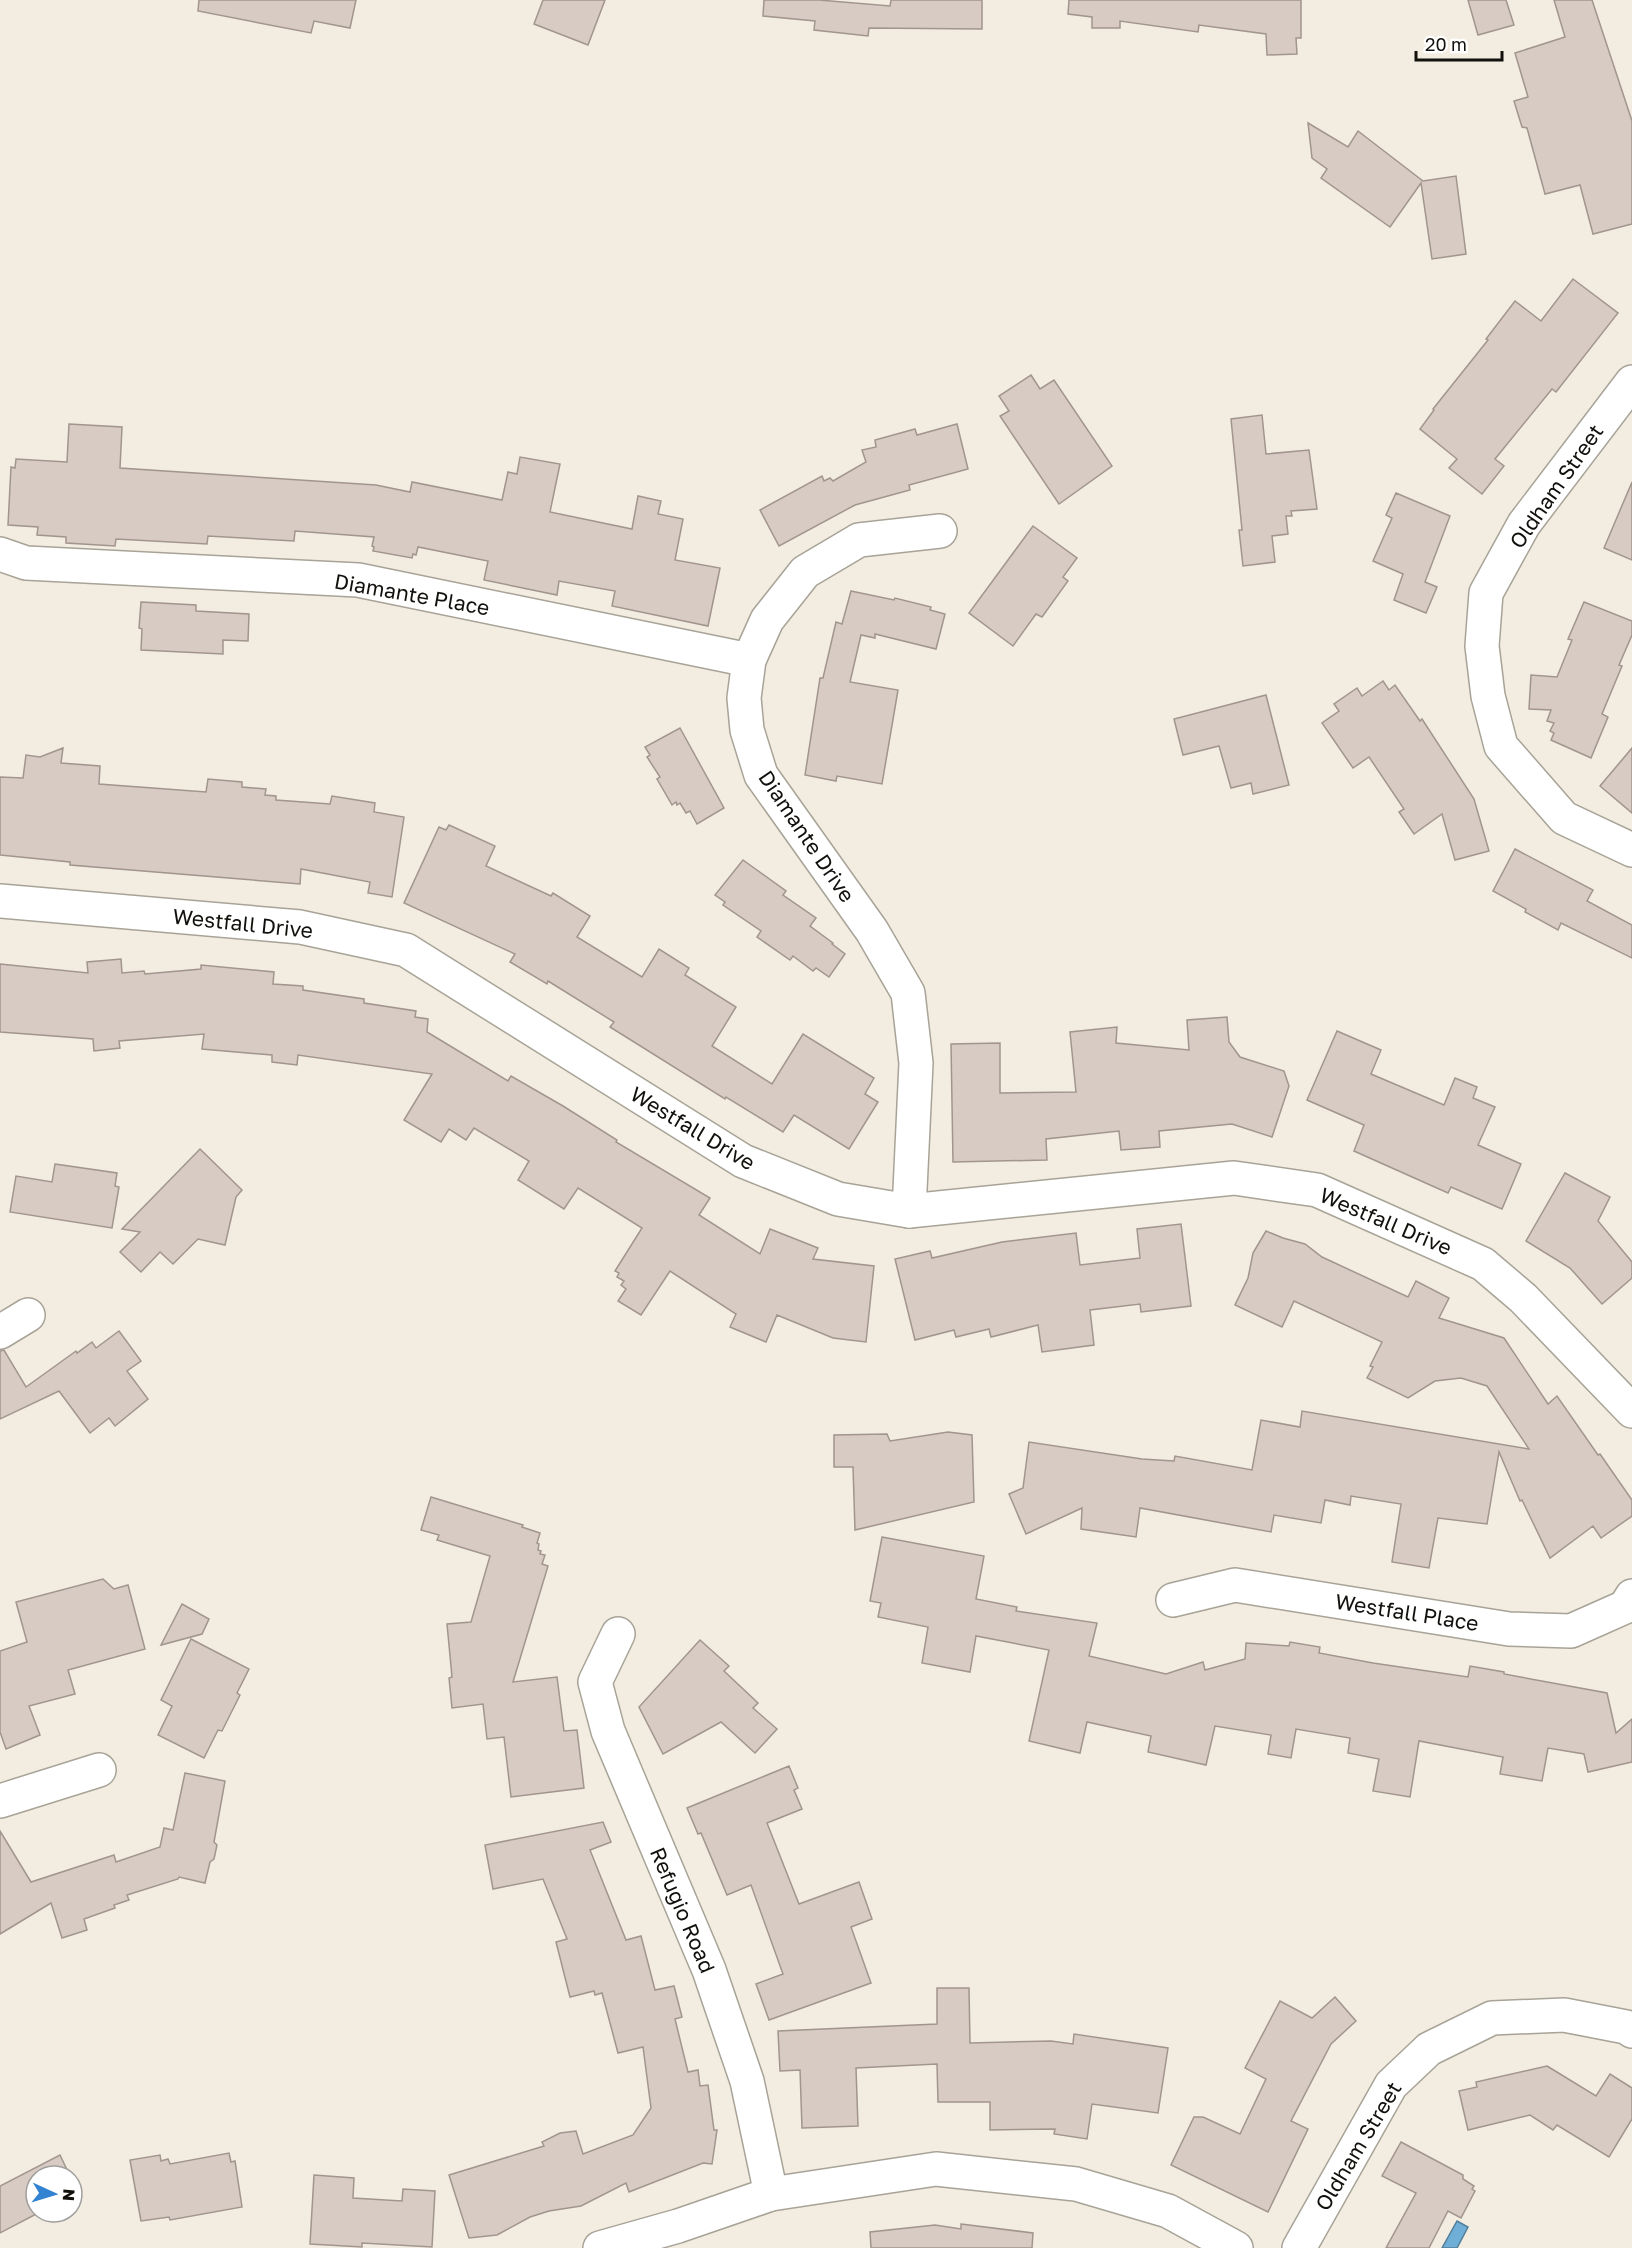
<svg xmlns="http://www.w3.org/2000/svg" width="1632" height="2248" viewBox="0 0 1632 2248" font-family="'Golos Text',sans-serif">
  <rect width="100%" height="100%" fill="#f2ede0"/>
  <!-- water -->
  <path fill="#6fafd7" stroke="#537f9a" stroke-width="1.5" d="M 1457,2221 L 1468,2227 L 1457,2248 L 1442,2248 Z"/>
  <!-- building -->
  <g fill="#d8cbc3" stroke="#a2958e" stroke-width="1.5">
    <path d="M 199,0 L 356,0 L 350,28 L 314,21 L 311,33 L 198,11 Z"/>
    <path d="M 543,0 L 605,0 L 588,45 L 534,24 Z"/>
    <path d="M 764,0 L 819,0 L 890,6 L 891,0 L 982,0 L 982,29 L 869,28 L 868,36 L 814,30 L 815,21 L 763,16 Z"/>
    <path d="M 1069,0 L 1301,0 L 1301,38 L 1296,38 L 1297,54 L 1267,55 L 1266,34 L 1199,25 L 1198,32 L 1120,21 L 1120,28 L 1092,28 L 1092,17 L 1068,14 Z"/>
    <path d="M 1468,0 L 1506,0 L 1514,25 L 1478,35 Z"/>
    <path d="M 1554,0 L 1592,0 L 1632,121 L 1632,224 L 1593,234 L 1580,185 L 1545,194 L 1527,128 L 1522,127 L 1514,101 L 1528,97 L 1515,53 L 1565,37 Z"/>
    <path d="M 1308,123 L 1348,147 L 1358,131 L 1423,181 L 1456,176 L 1466,254 L 1432,259 L 1421,183 L 1390,227 L 1321,178 L 1327,169 L 1312,158 Z"/>
    <path d="M 1573,279 L 1618,313 L 1556,392 L 1552,389 L 1495,459 L 1504,466 L 1482,494 L 1449,468 L 1457,459 L 1420,429 L 1434,410 L 1433,409 L 1488,340 L 1486,339 L 1515,301 L 1541,321 Z"/>
    <path d="M 1031,375 L 1040,389 L 1054,380 L 1112,466 L 1059,504 L 1000,416 L 1009,411 L 999,396 Z"/>
    <path d="M 1262,415 L 1266,454 L 1309,450 L 1317,509 L 1291,511 L 1292,516 L 1286,516 L 1288,534 L 1272,536 L 1275,562 L 1243,566 L 1239,530 L 1242,530 L 1231,419 Z"/>
    <path d="M 69,424 L 122,427 L 120,468 L 376,485 L 410,492 L 412,482 L 502,500 L 508,472 L 517,474 L 520,457 L 560,464 L 550,512 L 632,529 L 638,496 L 661,501 L 658,514 L 683,519 L 675,560 L 720,568 L 708,626 L 612,606 L 615,591 L 559,581 L 557,595 L 484,580 L 488,561 L 418,547 L 416,555 L 413,554 L 412,558 L 373,551 L 374,547 L 372,546 L 374,537 L 295,531 L 294,541 L 208,536 L 207,544 L 116,539 L 115,546 L 66,543 L 66,537 L 37,535 L 38,527 L 8,525 L 11,467 L 15,468 L 16,459 L 67,462 Z"/>
    <path d="M 957,424 L 968,469 L 909,485 L 910,490 L 855,505 L 779,546 L 760,510 L 822,476 L 824,481 L 830,478 L 833,481 L 866,462 L 862,450 L 876,447 L 875,440 L 915,429 L 917,435 Z"/>
    <path d="M 1632,482 L 1632,560 L 1604,548 Z"/>
    <path d="M 1396,493 L 1450,516 L 1425,582 L 1437,587 L 1426,613 L 1394,600 L 1403,574 L 1373,561 L 1392,518 L 1386,515 Z"/>
    <path d="M 1033,526 L 1077,558 L 1063,577 L 1068,581 L 1042,617 L 1036,614 L 1013,646 L 969,613 Z"/>
    <path d="M 851,591 L 894,600 L 895,598 L 931,607 L 930,610 L 945,614 L 936,649 L 875,634 L 875,638 L 861,635 L 850,682 L 898,690 L 882,784 L 837,776 L 836,781 L 805,775 L 820,678 L 823,678 L 836,622 L 842,624 Z"/>
    <path d="M 141,602 L 196,605 L 196,611 L 249,614 L 248,641 L 223,640 L 223,654 L 141,650 L 142,629 L 139,628 Z"/>
    <path d="M 1584,602 L 1632,621 L 1632,635 L 1619,665 L 1622,666 L 1602,714 L 1608,717 L 1591,758 L 1551,740 L 1554,733 L 1550,731 L 1554,723 L 1547,721 L 1551,710 L 1529,709 L 1531,675 L 1557,677 L 1572,640 L 1568,639 Z"/>
    <path d="M 1383,681 L 1389,690 L 1395,685 L 1420,721 L 1422,719 L 1474,799 L 1489,851 L 1455,860 L 1442,814 L 1414,834 L 1399,812 L 1404,809 L 1369,757 L 1353,768 L 1322,723 L 1339,711 L 1334,704 L 1357,688 L 1362,696 Z"/>
    <path d="M 1266,695 L 1289,785 L 1253,794 L 1251,783 L 1231,788 L 1219,746 L 1183,755 L 1174,719 Z"/>
    <path d="M 680,728 L 724,808 L 697,824 L 690,811 L 686,813 L 680,803 L 677,805 L 676,802 L 672,805 L 657,779 L 660,777 L 647,757 L 650,755 L 645,747 Z"/>
    <path d="M 63,748 L 61,763 L 100,766 L 99,784 L 206,792 L 208,779 L 242,782 L 242,787 L 266,789 L 265,795 L 276,796 L 276,800 L 330,804 L 332,796 L 375,803 L 374,812 L 404,817 L 392,897 L 368,893 L 370,882 L 301,869 L 300,884 L 70,865 L 70,862 L 0,855 L 0,777 L 23,778 L 26,755 L 40,757 Z"/>
    <path d="M 1632,748 L 1632,813 L 1600,786 Z"/>
    <path d="M 449,825 L 495,846 L 486,866 L 551,896 L 553,893 L 590,916 L 577,937 L 642,977 L 659,949 L 689,968 L 685,975 L 736,1007 L 712,1046 L 772,1084 L 803,1034 L 874,1078 L 865,1094 L 878,1102 L 849,1149 L 794,1115 L 783,1132 L 726,1097 L 725,1099 L 610,1027 L 614,1022 L 548,981 L 547,984 L 510,962 L 515,954 L 404,903 L 439,827 L 446,830 Z"/>
    <path d="M 1515,849 L 1593,890 L 1587,901 L 1632,925 L 1632,958 L 1561,923 L 1558,930 L 1525,912 L 1526,909 L 1493,891 Z"/>
    <path d="M 743,860 L 786,891 L 783,895 L 816,918 L 810,926 L 833,943 L 832,944 L 845,954 L 829,977 L 816,968 L 813,971 L 793,956 L 790,960 L 757,937 L 761,931 L 723,905 L 725,902 L 715,895 Z"/>
    <path d="M 121,959 L 122,973 L 144,971 L 145,974 L 201,969 L 201,965 L 274,972 L 273,984 L 303,986 L 303,990 L 364,999 L 364,1003 L 416,1011 L 415,1017 L 428,1019 L 427,1032 L 508,1081 L 511,1076 L 563,1106 L 617,1140 L 616,1142 L 710,1198 L 699,1215 L 760,1254 L 770,1229 L 818,1248 L 813,1259 L 874,1266 L 866,1342 L 833,1338 L 777,1315 L 766,1342 L 730,1327 L 736,1314 L 670,1271 L 641,1315 L 618,1301 L 626,1289 L 621,1285 L 624,1281 L 617,1277 L 619,1273 L 615,1271 L 642,1228 L 578,1188 L 564,1209 L 518,1180 L 529,1161 L 474,1128 L 466,1140 L 449,1129 L 441,1142 L 404,1120 L 432,1074 L 298,1055 L 297,1065 L 272,1062 L 272,1055 L 202,1049 L 204,1034 L 119,1041 L 120,1048 L 94,1051 L 93,1039 L 0,1032 L 0,964 L 88,973 L 87,962 Z"/>
    <path d="M 1227,1017 L 1229,1042 L 1240,1057 L 1284,1071 L 1289,1086 L 1272,1137 L 1232,1124 L 1159,1131 L 1160,1147 L 1121,1150 L 1119,1131 L 1046,1139 L 1047,1160 L 953,1162 L 951,1044 L 1000,1043 L 1000,1093 L 1076,1092 L 1070,1032 L 1117,1027 L 1116,1043 L 1189,1050 L 1187,1020 Z"/>
    <path d="M 1337,1031 L 1381,1050 L 1371,1074 L 1444,1105 L 1455,1078 L 1477,1087 L 1473,1098 L 1495,1107 L 1478,1145 L 1521,1164 L 1502,1209 L 1451,1187 L 1448,1193 L 1354,1151 L 1364,1125 L 1307,1100 Z"/>
    <path d="M 200,1149 L 242,1190 L 236,1197 L 225,1245 L 198,1239 L 173,1264 L 160,1252 L 141,1272 L 120,1252 L 140,1232 L 122,1229 Z"/>
    <path d="M 55,1164 L 117,1173 L 115,1186 L 119,1187 L 112,1228 L 10,1212 L 16,1176 L 52,1182 Z"/>
    <path d="M 1565,1173 L 1610,1197 L 1598,1221 L 1632,1262 L 1632,1278 L 1602,1304 L 1570,1268 L 1526,1241 Z"/>
    <path d="M 1181,1224 L 1191,1306 L 1141,1312 L 1140,1304 L 1090,1310 L 1094,1345 L 1042,1352 L 1038,1325 L 991,1337 L 989,1329 L 956,1337 L 954,1330 L 915,1340 L 895,1259 L 930,1251 L 932,1258 L 1002,1242 L 1076,1233 L 1080,1265 L 1140,1258 L 1137,1229 Z"/>
    <path d="M 1266,1231 L 1283,1238 L 1305,1244 L 1322,1257 L 1408,1297 L 1416,1281 L 1449,1298 L 1439,1318 L 1504,1338 L 1548,1404 L 1557,1396 L 1598,1455 L 1600,1454 L 1632,1500 L 1632,1516 L 1601,1538 L 1593,1526 L 1550,1558 L 1522,1500 L 1520,1501 L 1499,1452 L 1487,1524 L 1438,1518 L 1429,1568 L 1392,1562 L 1401,1504 L 1351,1496 L 1350,1505 L 1325,1500 L 1321,1523 L 1274,1515 L 1271,1532 L 1140,1508 L 1136,1537 L 1081,1529 L 1082,1508 L 1026,1534 L 1009,1494 L 1023,1488 L 1029,1442 L 1142,1459 L 1174,1461 L 1175,1456 L 1252,1470 L 1261,1420 L 1300,1427 L 1302,1411 L 1529,1449 L 1487,1386 L 1461,1378 L 1435,1381 L 1408,1398 L 1367,1378 L 1373,1367 L 1370,1366 L 1382,1342 L 1294,1301 L 1282,1327 L 1235,1305 L 1248,1278 L 1253,1253 Z"/>
    <path d="M 119,1331 L 141,1361 L 127,1371 L 148,1399 L 115,1426 L 109,1418 L 90,1433 L 59,1391 L 0,1419 L 0,1351 L 4,1350 L 26,1387 L 76,1351 L 77,1353 L 92,1342 L 96,1348 Z"/>
    <path d="M 948,1432 L 972,1435 L 974,1502 L 855,1530 L 853,1467 L 834,1467 L 834,1435 L 887,1434 L 890,1441 Z"/>
    <path d="M 431,1497 L 523,1525 L 522,1527 L 540,1533 L 537,1543 L 539,1544 L 538,1550 L 541,1551 L 540,1554 L 545,1555 L 542,1564 L 548,1566 L 513,1682 L 557,1677 L 564,1731 L 577,1730 L 584,1788 L 511,1797 L 504,1737 L 487,1739 L 483,1704 L 452,1708 L 449,1678 L 452,1677 L 447,1624 L 471,1622 L 490,1556 L 437,1540 L 439,1535 L 421,1530 Z"/>
    <path d="M 882,1537 L 984,1556 L 976,1599 L 1017,1607 L 1016,1611 L 1097,1623 L 1089,1656 L 1166,1674 L 1203,1662 L 1205,1670 L 1245,1659 L 1246,1643 L 1289,1646 L 1290,1642 L 1320,1647 L 1319,1653 L 1373,1663 L 1468,1677 L 1470,1666 L 1504,1672 L 1504,1674 L 1607,1693 L 1616,1733 L 1632,1719 L 1632,1762 L 1588,1772 L 1584,1754 L 1548,1748 L 1542,1781 L 1500,1774 L 1503,1757 L 1419,1741 L 1410,1797 L 1373,1791 L 1379,1759 L 1348,1753 L 1350,1738 L 1296,1729 L 1291,1758 L 1268,1754 L 1271,1735 L 1215,1726 L 1206,1765 L 1148,1752 L 1151,1736 L 1087,1722 L 1080,1753 L 1029,1741 L 1049,1650 L 976,1636 L 970,1672 L 922,1663 L 928,1627 L 878,1617 L 881,1603 L 870,1601 Z"/>
    <path d="M 103,1579 L 114,1589 L 128,1585 L 145,1649 L 68,1670 L 75,1694 L 29,1706 L 40,1735 L 6,1749 L 0,1732 L 0,1651 L 27,1642 L 16,1602 Z"/>
    <path d="M 182,1604 L 209,1619 L 202,1634 L 161,1645 Z"/>
    <path d="M 191,1639 L 249,1669 L 237,1693 L 240,1695 L 222,1731 L 218,1730 L 204,1758 L 158,1735 L 172,1706 L 161,1700 Z"/>
    <path d="M 700,1640 L 729,1666 L 724,1671 L 758,1703 L 753,1708 L 777,1729 L 755,1753 L 721,1722 L 663,1754 L 639,1707 Z"/>
    <path d="M 789,1766 L 798,1788 L 794,1790 L 802,1809 L 767,1823 L 799,1904 L 859,1882 L 872,1919 L 851,1927 L 871,1983 L 769,2020 L 756,1984 L 783,1974 L 751,1885 L 727,1895 L 701,1833 L 698,1834 L 687,1808 Z"/>
    <path d="M 185,1773 L 225,1781 L 214,1842 L 217,1845 L 214,1859 L 210,1862 L 205,1883 L 179,1877 L 178,1879 L 127,1895 L 129,1900 L 114,1905 L 115,1908 L 84,1919 L 87,1930 L 62,1938 L 51,1903 L 0,1934 L 0,1831 L 31,1882 L 114,1855 L 116,1862 L 160,1847 L 164,1828 L 173,1830 Z"/>
    <path d="M 603,1822 L 611,1842 L 590,1850 L 626,1940 L 641,1936 L 655,1990 L 674,1986 L 682,2017 L 675,2019 L 688,2072 L 698,2070 L 700,2086 L 708,2085 L 714,2130 L 717,2130 L 712,2164 L 703,2163 L 629,2192 L 626,2183 L 581,2206 L 549,2211 L 530,2217 L 497,2235 L 469,2238 L 449,2175 L 544,2146 L 542,2142 L 560,2133 L 576,2131 L 583,2154 L 633,2135 L 651,2108 L 643,2047 L 618,2053 L 602,1993 L 595,1995 L 594,1991 L 570,1997 L 556,1942 L 567,1939 L 543,1879 L 493,1889 L 485,1845 Z"/>
    <path d="M 937,1988 L 969,1988 L 970,2043 L 1051,2041 L 1073,2044 L 1074,2034 L 1168,2048 L 1158,2113 L 1092,2104 L 1087,2139 L 1054,2134 L 1055,2129 L 990,2130 L 990,2102 L 938,2102 L 937,2064 L 856,2068 L 858,2126 L 802,2128 L 800,2070 L 780,2071 L 778,2031 L 937,2024 Z"/>
    <path d="M 1335,1997 L 1356,2021 L 1331,2044 L 1291,2121 L 1308,2129 L 1268,2212 L 1171,2165 L 1194,2117 L 1203,2117 L 1240,2134 L 1266,2079 L 1245,2068 L 1280,2001 L 1312,2018 Z"/>
    <path d="M 1547,2066 L 1596,2096 L 1610,2074 L 1632,2088 L 1632,2119 L 1609,2157 L 1557,2125 L 1553,2130 L 1530,2115 L 1468,2130 L 1459,2091 L 1477,2087 L 1476,2082 Z"/>
    <path d="M 1401,2142 L 1463,2175 L 1463,2179 L 1474,2186 L 1472,2189 L 1475,2191 L 1461,2218 L 1448,2211 L 1429,2248 L 1386,2248 L 1416,2193 L 1382,2176 Z"/>
    <path d="M 229,2153 L 231,2162 L 235,2161 L 242,2207 L 170,2220 L 169,2217 L 141,2221 L 130,2160 L 160,2155 L 161,2161 L 168,2159 L 170,2164 Z"/>
    <path d="M 60,2155 L 70,2176 L 36,2176 L 36,2212 L 40,2212 L 0,2233 L 0,2186 Z"/>
    <path d="M 314,2175 L 354,2178 L 353,2198 L 402,2201 L 403,2189 L 435,2191 L 432,2247 L 362,2243 L 362,2247 L 310,2244 Z"/>
    <path d="M 961,2224 L 1033,2233 L 1032,2248 L 871,2248 L 870,2232 L 935,2225 L 961,2229 Z"/>
  </g>
  <g fill="none" stroke-linecap="round" stroke-linejoin="round">
    <defs>
      <g id="street">
        <path d="M 1632,382 L 1524,524 L 1486,593 L 1482,646 L 1488,696 L 1501,746 L 1564,818 L 1632,850"/>
        <path d="M 0,554 L 26,563 L 358,580 L 749,660"/>
        <path d="M 0,901 L 300,927 L 406,950 L 743,1161 L 838,1199 L 909,1211 L 1234,1178 L 1317,1190 L 1483,1264 L 1523,1298 L 1632,1411"/>
        <path d="M 909,1211 L 916,1063 L 908,993 L 872,931 L 761,775 L 747,730 L 744,698 L 749,660 L 767,620 L 805,572 L 859,540 L 940,531"/>
        <path d="M 0,1332 L 28,1315"/>
        <path d="M 1173,1600 L 1235,1585 L 1509,1629 L 1571,1631 L 1625,1607 L 1632,1596"/>
        <path d="M 618,1634 L 595,1682 L 608,1731 L 709,1970 L 747,2081 L 771,2194"/>
        <path d="M 0,1801 L 99,1770"/>
        <path d="M 600,2248 L 678,2226 L 771,2194 L 936,2169 L 1076,2184 L 1168,2211 L 1236,2248"/>
        <path d="M 1299,2248 L 1391,2085 L 1429,2049 L 1492,2018 L 1564,2015 L 1626,2027 L 1632,2031"/>
      </g>
    </defs>
    <!-- street casing -->
    <use href="#street" stroke="#a8a397" stroke-width="36"/>
    <!-- street -->
    <use href="#street" stroke="#fff" stroke-width="33"/>
  </g>
  <g text-anchor="middle" dominant-baseline="central" stroke-width="4.5" stroke-linejoin="round" paint-order="stroke">
    <!-- street labels -->
    <g font-size="21" fill="#12100c" stroke="#fff">
      <text transform="translate(1556 486) rotate(-55)">Oldham Street</text>
      <text transform="translate(412 594) rotate(10)">Diamante Place</text>
      <text transform="translate(807 836) rotate(56)">Diamante Drive</text>
      <text transform="translate(243 923) rotate(6)">Westfall Drive</text>
      <text transform="translate(693 1128) rotate(31)">Westfall Drive</text>
      <text transform="translate(1386 1221) rotate(23)">Westfall Drive</text>
      <text transform="translate(1407 1612) rotate(9)">Westfall Place</text>
      <text transform="translate(683 1910) rotate(67)">Refugio Road</text>
      <text transform="translate(1358 2146) rotate(-59)">Oldham Street</text>
    </g>
  </g>
  <!-- north arrow -->
  <g transform="translate(54 2194) rotate(94)"><circle r="28" fill="#ffffff" stroke="#a09f9e" stroke-width="1.5"/>
  <path d="M0-4.5L10 22L0 15L-10 22Z" fill="#3283d2"/>
  <text y="-9" font-size="16" font-weight="bold" text-anchor="middle" fill="#12100c">N</text>
  </g>
  <!-- scale -->
  <path d="M1416 51v9h86v-9" fill="none" stroke="#12100c" stroke-width="3"/>
  <text x="1425" y="51" font-size="18" fill="#12100c" stroke="#ffffff" stroke-width="4.5" paint-order="stroke">20 m</text>
</svg>
